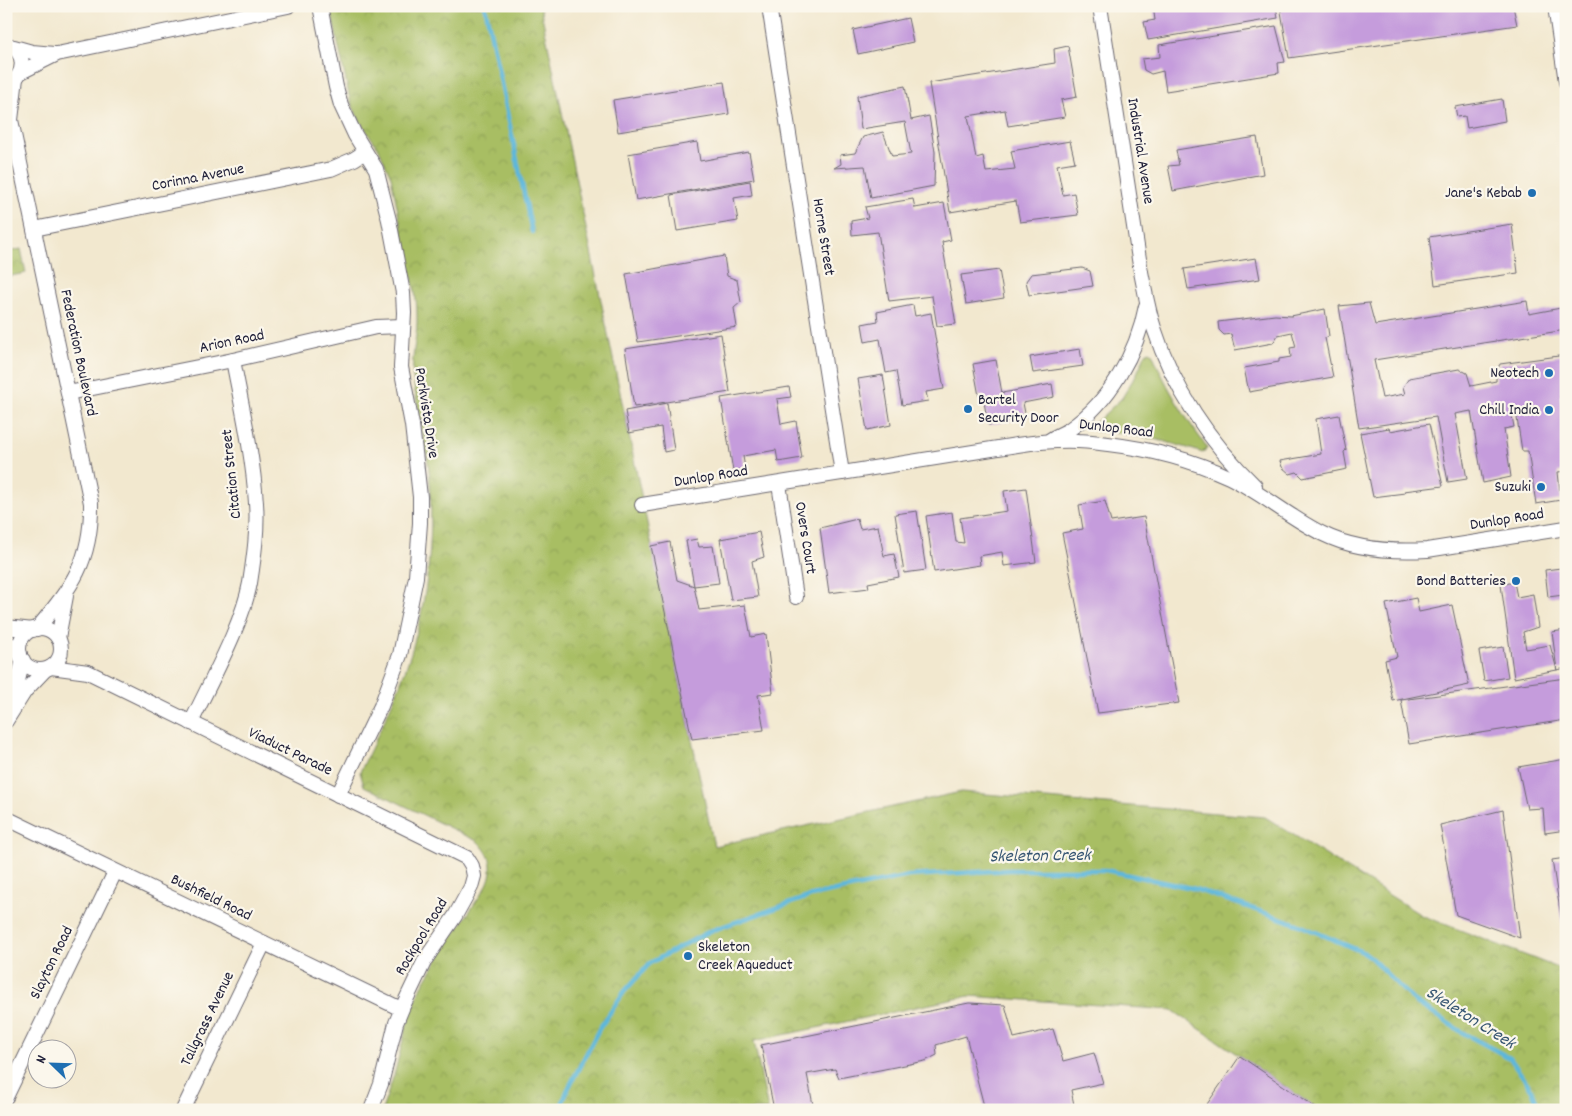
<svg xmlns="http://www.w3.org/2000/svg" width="1572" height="1116" viewBox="0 0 1572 1116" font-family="Dekko,sans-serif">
  <defs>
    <pattern id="park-crowns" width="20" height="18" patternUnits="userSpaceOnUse" patternTransform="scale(1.25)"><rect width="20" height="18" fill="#a8be63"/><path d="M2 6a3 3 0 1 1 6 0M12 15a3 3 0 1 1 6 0" fill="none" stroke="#90a357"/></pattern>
  </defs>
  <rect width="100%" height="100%" fill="#fbf7ec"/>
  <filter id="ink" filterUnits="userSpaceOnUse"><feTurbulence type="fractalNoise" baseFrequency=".02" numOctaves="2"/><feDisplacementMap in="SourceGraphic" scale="10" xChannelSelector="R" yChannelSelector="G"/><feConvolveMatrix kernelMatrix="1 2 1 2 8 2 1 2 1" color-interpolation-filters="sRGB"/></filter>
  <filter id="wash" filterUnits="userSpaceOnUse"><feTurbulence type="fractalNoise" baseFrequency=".0096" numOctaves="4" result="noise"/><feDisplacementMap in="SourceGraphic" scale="20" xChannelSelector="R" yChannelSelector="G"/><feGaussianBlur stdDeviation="1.12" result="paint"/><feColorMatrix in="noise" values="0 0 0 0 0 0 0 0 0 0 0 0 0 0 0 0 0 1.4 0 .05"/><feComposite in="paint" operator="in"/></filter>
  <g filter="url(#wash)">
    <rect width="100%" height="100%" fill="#f2e8cf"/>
    <!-- grass -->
    <path fill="#a8be63" stroke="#65704f" d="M 1149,351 L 1152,353 C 1166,387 1185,418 1207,447 L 1203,453 C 1168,441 1132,433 1095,431 L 1093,425 L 1122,398 L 1137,373 L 1146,353 Z"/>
    <!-- park -->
    <g fill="url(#park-crowns)" stroke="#65704f">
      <path d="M 330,6 L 540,6 L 714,846 L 961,792 L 1265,817 L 1421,915 L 1566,971 L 1566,1110 L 1319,1110 L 1172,1010 L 969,996 L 754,1041 L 768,1110 L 683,1110 L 683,1108 L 682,1110 L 382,1110 L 394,1075 L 410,1013 L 422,986 L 438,959 L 487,885 C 495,867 491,854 477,841 L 364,786 L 360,772 C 374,742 390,711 402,679 C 427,614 435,541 429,471 C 426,439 416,407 413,375 C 411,354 418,335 417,315 C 417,298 413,282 409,266 C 403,236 397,207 391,177 L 379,149 L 359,120 L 350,100 Z"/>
      <path d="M 21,249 L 26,273 L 6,277 L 6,252 Z"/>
    </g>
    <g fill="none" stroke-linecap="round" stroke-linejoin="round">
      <!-- stream -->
      <g stroke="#5db7db" stroke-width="4.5">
        <path d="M 485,6 L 532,232"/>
        <path d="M 560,1110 L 567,1091 L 599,1029 L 624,992 L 650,963 L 710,931 L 811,896 L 909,876 L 1010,870 L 1105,870 L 1192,888 L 1297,924 L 1367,954 L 1415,1002 L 1465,1034 L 1510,1058 L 1532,1090 L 1540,1110"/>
      </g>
    </g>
    <g id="blocks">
      <!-- building -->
      <g fill="#c59cdc">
        <path d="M 1153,6 L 1276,6 L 1278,18 L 1148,40 L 1144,22 L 1155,20 Z"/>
        <path d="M 1280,6 L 1323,6 L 1323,9 L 1345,6 L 1513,6 L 1517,25 L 1289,58 Z"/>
        <path d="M 908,18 L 913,42 L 858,54 L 853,30 Z"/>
        <path d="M 1276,26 L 1285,62 L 1278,63 L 1279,73 L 1166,91 L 1163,71 L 1151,74 L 1144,70 L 1142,59 L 1160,57 L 1159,45 Z"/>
        <path d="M 1068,46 L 1077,97 L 1061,100 L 1065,117 L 1008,126 L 1005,110 L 968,116 L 976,158 L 983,156 L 986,172 L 1015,169 L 1011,151 L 1070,141 L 1075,162 L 1057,165 L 1063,195 L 1074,193 L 1078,215 L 1020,222 L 1016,201 L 950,212 L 929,83 L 1055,63 L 1054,49 Z"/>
        <path d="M 724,82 L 729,114 L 618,132 L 613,100 Z"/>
        <path d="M 905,86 L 911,120 L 929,116 L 935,152 L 934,186 L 871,198 L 865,166 L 834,168 L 841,164 L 840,155 L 855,153 L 863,137 L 883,132 L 892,156 L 911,154 L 905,122 L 861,129 L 857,96 Z"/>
        <path d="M 1502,99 L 1505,121 L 1467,128 L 1465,116 L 1457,117 L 1455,107 Z"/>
        <path d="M 1257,137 L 1263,174 L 1173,191 L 1168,166 L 1179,165 L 1176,150 Z"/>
        <path d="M 697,142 L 700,161 L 749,152 L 754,179 L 636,200 L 628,154 Z"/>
        <path d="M 750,181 L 752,195 L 734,198 L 738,221 L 677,231 L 671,195 Z"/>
        <path d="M 913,199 L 915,208 L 944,203 L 951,240 L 942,242 L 956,324 L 937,326 L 932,296 L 889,301 L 878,232 L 852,235 L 851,221 L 868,218 L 865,207 Z"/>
        <path d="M 1512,224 L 1518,273 L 1435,285 L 1429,237 Z"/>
        <path d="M 724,256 L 727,276 L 737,280 L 741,302 L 734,308 L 737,327 L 638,342 L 626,274 Z"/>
        <path d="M 1256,258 L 1260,279 L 1188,289 L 1184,269 Z"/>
        <path d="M 1082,268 L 1090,271 L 1093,286 L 1029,295 L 1026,281 L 1031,274 Z"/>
        <path d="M 999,270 L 1004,298 L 966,304 L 961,275 Z"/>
        <path d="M 1527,301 L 1529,314 L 1566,307 L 1566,330 L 1374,360 L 1382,398 L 1405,394 L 1403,387 L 1409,378 L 1459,369 L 1467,373 L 1471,386 L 1496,381 L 1496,372 L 1500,364 L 1566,355 L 1566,393 L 1560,396 L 1566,426 L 1566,471 L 1558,472 L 1561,500 L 1536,504 L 1528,451 L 1522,451 L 1515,405 L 1510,405 L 1514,427 L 1504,429 L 1511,477 L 1483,483 L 1471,411 L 1455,414 L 1467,479 L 1448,482 L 1436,417 L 1359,428 L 1339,306 L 1369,303 L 1375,325 Z"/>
        <path d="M 913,305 L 915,316 L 931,313 L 944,389 L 926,392 L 928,401 L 902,405 L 896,371 L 886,373 L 880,339 L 865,342 L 862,324 L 878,321 L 877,312 Z"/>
        <path d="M 1325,309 L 1329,336 L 1325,338 L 1333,377 L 1249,392 L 1244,368 L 1279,362 L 1279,359 L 1291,357 L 1290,348 L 1296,347 L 1292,332 L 1278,335 L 1273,343 L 1235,350 L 1231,334 L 1224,335 L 1219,330 L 1218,322 L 1275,315 L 1291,316 Z"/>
        <path d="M 721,334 L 730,392 L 634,407 L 625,349 Z"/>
        <path d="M 1080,349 L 1083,366 L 1033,373 L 1030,357 Z"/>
        <path d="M 996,360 L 1002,393 L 1052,384 L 1054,397 L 1023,403 L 1026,418 L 988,425 L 983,396 L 979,396 L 973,364 Z"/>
        <path d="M 883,375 L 891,425 L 867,430 L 858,379 Z"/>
        <path d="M 789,387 L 791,397 L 777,399 L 781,424 L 796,421 L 802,458 L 778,462 L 776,450 L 743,456 L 745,469 L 733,471 L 721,398 Z"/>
        <path d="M 667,403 L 674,450 L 664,452 L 661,427 L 629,433 L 625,411 Z"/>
        <path d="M 1339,415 L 1346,450 L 1344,452 L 1347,469 L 1303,478 L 1297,472 L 1290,474 L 1282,467 L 1280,461 L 1321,454 L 1316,419 Z"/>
        <path d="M 1429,424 L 1443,486 L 1404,491 L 1405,493 L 1373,497 L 1360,433 L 1389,428 L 1390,431 Z"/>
        <path d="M 1026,488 L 1036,562 L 1004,566 L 1002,552 L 979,556 L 980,565 L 934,572 L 926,516 L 952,512 L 956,542 L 964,543 L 960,518 L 1007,511 L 1004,491 Z"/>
        <path d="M 1105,501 L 1111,522 L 1144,517 L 1179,703 L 1098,713 L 1062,533 L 1083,529 L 1079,505 Z"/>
        <path d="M 917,511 L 926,570 L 904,573 L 895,514 Z"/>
        <path d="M 857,519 L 860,529 L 878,526 L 884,556 L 894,554 L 899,577 L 868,583 L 869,588 L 829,593 L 820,528 Z"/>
        <path d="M 759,532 L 764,557 L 752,561 L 758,597 L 731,600 L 720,539 Z"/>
        <path d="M 697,539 L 699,547 L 713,546 L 719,583 L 694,586 L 699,610 L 745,605 L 751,637 L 766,634 L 773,693 L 758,695 L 764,730 L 692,739 L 651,546 L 670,542 L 677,580 L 694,586 L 686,541 Z"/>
        <path d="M 1561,568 L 1564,595 L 1548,597 L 1545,570 Z"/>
        <path d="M 1514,582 L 1517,597 L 1533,594 L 1538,627 L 1523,632 L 1526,649 L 1550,645 L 1557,670 L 1514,678 L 1501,585 Z"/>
        <path d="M 1416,598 L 1419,612 L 1452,605 L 1469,685 L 1393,701 L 1385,660 L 1397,657 L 1386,604 Z"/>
        <path d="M 1566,630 L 1566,668 L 1557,670 L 1552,632 Z"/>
        <path d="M 1503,647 L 1508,677 L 1484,681 L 1479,651 Z"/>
        <path d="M 1566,678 L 1566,720 L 1409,744 L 1401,700 Z"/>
        <path d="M 1566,759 L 1566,830 L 1545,833 L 1543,808 L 1527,809 L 1518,767 Z"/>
        <path d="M 1503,810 L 1520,938 L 1456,915 L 1440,825 Z"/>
        <path d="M 1566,858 L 1566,942 L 1565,942 L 1552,860 Z"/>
        <path d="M 969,1003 L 1005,1005 L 1014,1038 L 1053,1029 L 1063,1061 L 1094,1053 L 1103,1083 L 1071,1090 L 1075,1110 L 985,1110 L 966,1036 L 936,1045 L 937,1055 L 925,1061 L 839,1078 L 835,1069 L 807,1074 L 814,1110 L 774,1110 L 761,1045 Z"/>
        <path d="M 1240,1056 L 1319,1110 L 1259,1110 L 1253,1105 L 1250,1110 L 1203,1110 Z"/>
      </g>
    </g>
  </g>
  <g filter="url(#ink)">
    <use href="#blocks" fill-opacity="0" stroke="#6b676f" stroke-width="1"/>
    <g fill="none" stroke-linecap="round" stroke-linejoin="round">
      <defs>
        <g id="street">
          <path d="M 320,6 L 336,87 L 341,105 L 355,135 L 376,169 L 389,220 L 403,293 L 404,313 L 401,367 L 412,425 L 420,497 L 420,523 L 416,577 L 400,655 L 381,706 L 338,795"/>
          <path d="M 769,6 L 842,473"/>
          <path d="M 1100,6 L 1141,272 C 1145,291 1148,310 1154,328 C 1173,388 1210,443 1255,486"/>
          <path d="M 1555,6 L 1566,82"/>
          <path d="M 6,44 C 27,51 27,77 6,84"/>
          <path d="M 14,47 L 32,52 L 54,54"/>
          <path d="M 21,72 L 57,54 L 288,6"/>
          <path d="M 6,110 L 11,120 L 91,503 C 92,561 72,586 37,629"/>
          <path d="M 11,120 L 16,78"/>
          <path d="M 34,229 L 331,169 L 354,159 L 365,152"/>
          <path d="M 68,393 L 233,360 L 376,327 L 403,326"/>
          <path d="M 1050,440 C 1056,436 1064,433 1070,429 C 1110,401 1137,353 1146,306"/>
          <path d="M 779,484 L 796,597"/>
          <path d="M 642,505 L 1017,445 C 1037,442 1057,440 1078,441 C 1088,441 1098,443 1108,444 C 1150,449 1190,459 1229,477 C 1262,493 1290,518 1323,534 C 1355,550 1392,552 1427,550 L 1566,528"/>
          <path d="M 6,627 L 33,630"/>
          <circle cx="40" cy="649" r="21"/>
          <path d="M 58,638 L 66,596"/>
          <path d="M 6,641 L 20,654"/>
          <path d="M 51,667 L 88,672 L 461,855 L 467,858 L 472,866 L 474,876 L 471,887 L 455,916 L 425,960 L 403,1006 L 396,1023 L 381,1084 L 371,1110"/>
          <path d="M 13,701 L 23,660"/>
          <path d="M 6,721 L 25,691 L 45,670"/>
          <path d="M 191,723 C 210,682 242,626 250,583 C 254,557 258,529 256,503 C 253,455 242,407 233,360"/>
          <path d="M 6,818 L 401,1009"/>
          <path d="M 6,1097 L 115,872"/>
          <path d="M 183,1110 L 264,943"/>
        </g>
      </defs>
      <!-- street casing -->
      <use href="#street" stroke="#6b676f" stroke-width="16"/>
      <!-- street -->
      <use href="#street" stroke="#fff" stroke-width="14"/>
    </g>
  </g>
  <!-- markers -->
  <g fill="#1f6fb2" stroke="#fbf7ec" stroke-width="2">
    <circle cx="1532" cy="193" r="5"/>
    <circle cx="1549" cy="373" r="5"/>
    <circle cx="968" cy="409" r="5"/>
    <circle cx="1549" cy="410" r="5"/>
    <circle cx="1541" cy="487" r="5"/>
    <circle cx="1516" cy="581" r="5"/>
    <circle cx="688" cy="956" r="5"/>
  </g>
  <g text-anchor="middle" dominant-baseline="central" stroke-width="4.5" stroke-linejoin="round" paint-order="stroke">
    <!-- street labels -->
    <g font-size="16" fill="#22223b" stroke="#fbf7ec">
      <text transform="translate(1140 151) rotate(81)">Industrial Avenue</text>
      <text transform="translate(198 178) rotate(-11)">Corinna Avenue</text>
      <text transform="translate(823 237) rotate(81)">Horne Street</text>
      <text transform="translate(232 342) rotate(-12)">Arion Road</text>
      <text transform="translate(78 353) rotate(78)">Federation Boulevard</text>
      <text transform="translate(426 413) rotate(81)">Parkvista Drive</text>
      <text transform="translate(1116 429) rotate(7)">Dunlop Road</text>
      <text transform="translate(232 474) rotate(-96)">Citation Street</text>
      <text transform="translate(711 477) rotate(-9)">Dunlop Road</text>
      <text transform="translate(1507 520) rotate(-9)">Dunlop Road</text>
      <text transform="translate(805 538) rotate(81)">Overs Court</text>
      <text transform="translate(290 752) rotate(26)">Viaduct Parade</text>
      <text transform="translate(211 898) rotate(26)">Bushfield Road</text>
      <text transform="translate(422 937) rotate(-59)">Rockpool Road</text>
      <text transform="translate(52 963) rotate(-64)">Slayton Road</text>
      <text transform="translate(208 1019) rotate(-64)">Tallgrass Avenue</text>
    </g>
    <!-- poi labels -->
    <g font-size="16" fill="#22223b" stroke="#fbf7ec" text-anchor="end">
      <text x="1522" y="193">Jane's Kebab</text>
      <text x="1539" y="373">Neotech</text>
      <text x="978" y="400" text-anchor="start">Bartel<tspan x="978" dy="18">Security Door</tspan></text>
      <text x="1539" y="410">Chill India</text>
      <text x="1531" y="487">Suzuki</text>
      <text x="1506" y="581">Bond Batteries</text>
      <text x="698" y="947" text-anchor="start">Skeleton<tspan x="698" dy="18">Creek Aqueduct</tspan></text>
    </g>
    <!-- water labels -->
    <g font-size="18" font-style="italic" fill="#375673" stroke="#fbf7ec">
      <text transform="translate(1040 857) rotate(-1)">Skeleton Creek</text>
      <text transform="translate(1470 1019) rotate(32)">Skeleton Creek</text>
    </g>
  </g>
  <!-- margin -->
  <rect width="1572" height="1116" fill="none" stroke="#fbf7ec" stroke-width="25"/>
  <!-- north arrow -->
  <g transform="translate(52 1064) rotate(293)"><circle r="24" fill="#fbf7ec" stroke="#a4a2a5"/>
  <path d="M0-4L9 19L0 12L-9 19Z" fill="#1f6fb2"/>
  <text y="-8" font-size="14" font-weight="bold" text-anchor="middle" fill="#22223b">N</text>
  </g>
</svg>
